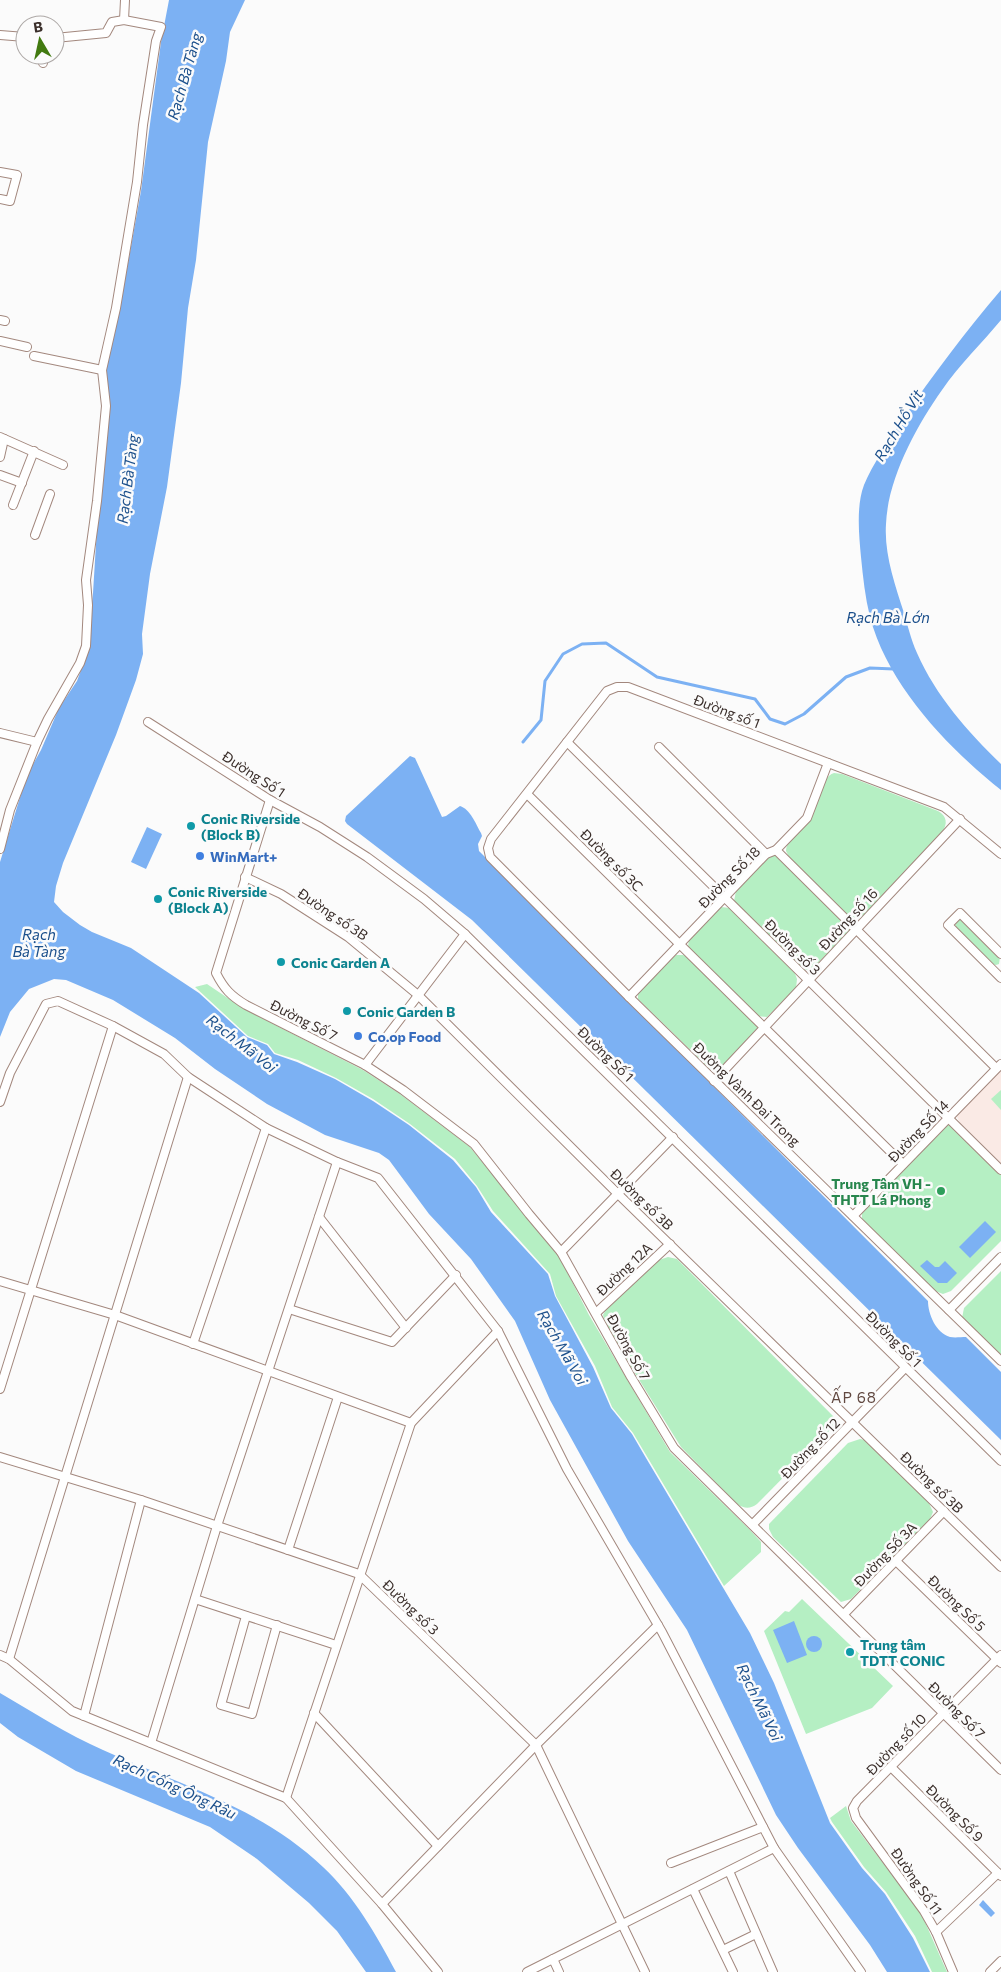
<svg xmlns="http://www.w3.org/2000/svg" width="1001" height="1972" viewBox="0 0 1001 1972" font-family="Commissioner,sans-serif">
  <rect width="100%" height="100%" fill="#fbfbfb"/>
  <!-- built -->
  <path fill="#faeae5" d="M 1001,1069 L 1001,1164 L 960,1123 L 957,1117 L 959,1111 Z"/>
  <!-- green -->
  <g fill="#b5efc3">
    <path d="M 834,773 L 842,774 L 938,811 C 947,816 948,824 942,832 L 864,916 L 857,919 L 849,916 L 790,859 L 786,851 C 787,837 803,831 809,820 C 816,807 820,777 834,773 Z"/>
    <path d="M 773,855 L 778,857 L 850,928 L 848,932 L 812,969 L 806,970 L 800,967 L 734,901 L 736,891 L 767,858 Z"/>
    <path d="M 721,907 L 730,908 L 794,971 L 797,979 L 796,988 L 767,1017 L 757,1016 L 688,947 L 689,939 Z"/>
    <path d="M 958,919 L 961,919 L 1000,957 L 999,964 L 996,965 L 991,964 L 956,928 L 955,923 Z"/>
    <path d="M 676,955 L 683,955 L 689,958 L 757,1025 L 757,1030 L 719,1069 L 709,1068 L 638,999 L 638,991 Z"/>
    <path d="M 207,984 L 244,1009 L 363,1070 L 400,1094 L 470,1147 L 558,1254 L 589,1315 L 670,1452 L 749,1529 L 761,1542 L 761,1552 L 724,1586 L 633,1433 L 612,1407 L 595,1366 L 556,1296 L 550,1274 L 493,1211 L 477,1186 L 455,1159 L 410,1124 L 373,1099 L 336,1078 L 298,1060 L 275,1053 L 268,1044 L 248,1036 L 195,987 Z"/>
    <path d="M 1001,1090 L 1001,1110 L 991,1099 Z"/>
    <path d="M 946,1125 L 951,1125 L 1001,1173 L 1001,1241 L 951,1291 L 943,1294 L 933,1290 L 862,1220 L 862,1212 Z"/>
    <path d="M 668,1257 L 677,1259 L 834,1417 L 834,1426 L 757,1504 C 750,1509 745,1509 737,1504 L 681,1447 L 633,1370 L 604,1319 L 603,1315 L 607,1308 L 659,1260 Z"/>
    <path d="M 1001,1271 L 1001,1358 L 962,1318 L 964,1308 Z"/>
    <path d="M 860,1439 L 865,1440 L 928,1501 L 933,1512 L 930,1519 L 851,1599 L 841,1602 L 773,1537 L 769,1529 L 769,1524 L 848,1443 Z"/>
    <path d="M 802,1599 L 893,1686 L 872,1708 L 806,1734 L 764,1631 L 785,1611 L 789,1612 Z"/>
    <path d="M 846,1806 L 851,1821 L 921,1913 L 947,1972 L 932,1972 L 915,1936 L 886,1892 L 864,1867 L 832,1822 L 830,1818 Z"/>
  </g>
  <!-- water -->
  <g fill="#7cb1f3">
    <path d="M 169,0 L 245,0 L 230,32 L 226,61 L 208,142 L 196,260 L 188,308 L 181,383 L 167,487 L 150,574 L 142,634 L 143,654 L 136,680 L 116,735 L 63,863 L 56,886 L 54,902 L 63,912 L 80,925 L 92,932 L 131,948 L 199,993 L 247,1037 L 267,1045 L 274,1054 L 297,1062 L 335,1079 L 373,1101 L 409,1125 L 453,1160 L 476,1187 L 491,1212 L 548,1274 L 555,1296 L 593,1367 L 611,1408 L 632,1434 L 646,1458 L 750,1633 L 774,1683 L 830,1823 L 862,1868 L 885,1894 L 913,1938 L 930,1972 L 887,1972 L 870,1945 L 798,1848 L 776,1815 L 687,1630 L 628,1541 L 550,1400 L 515,1321 L 471,1259 L 429,1214 L 389,1160 L 379,1153 L 325,1135 L 267,1104 L 215,1069 L 175,1038 L 113,1000 L 66,980 L 54,979 L 29,989 L 10,1012 L 0,1037 L 0,862 L 27,775 L 41,750 L 59,708 L 77,681 L 87,654 L 93,593 L 107,365 L 121,302 L 141,191 L 161,42 Z"/>
    <path d="M 1001,290 L 1001,320 C 982,343 959,365 942,390 C 916,427 888,478 886,524 C 884,554 895,585 904,613 C 908,626 911,640 917,653 C 936,696 967,731 1001,764 L 1001,790 C 947,747 888,685 870,617 C 865,597 863,577 861,557 C 859,535 856,506 864,485 C 872,465 890,439 902,420 C 933,375 965,332 1001,290 Z"/>
    <path d="M 410,756 L 415,758 L 442,817 L 446,816 L 460,806 C 470,809 476,824 481,833 L 482,836 L 478,844 L 479,851 L 928,1301 C 928,1314 936,1333 950,1337 C 955,1338 961,1337 966,1337 L 1001,1372 L 1001,1440 L 472,920 L 347,824 L 345,821 L 346,816 Z"/>
    <path d="M 147,827 L 162,834 L 146,869 L 131,862 Z"/>
    <path d="M 985,1221 L 996,1232 L 970,1258 L 959,1247 Z"/>
    <path d="M 927,1260 L 935,1267 L 939,1267 L 945,1261 L 957,1273 L 947,1283 L 938,1283 L 920,1266 Z"/>
    <path d="M 794,1621 L 807,1655 L 787,1663 L 773,1630 Z"/>
    <circle cx="814" cy="1644" r="8"/>
    <path d="M 0,1693 C 34,1713 67,1734 103,1750 C 178,1784 262,1808 323,1867 C 354,1896 376,1934 396,1972 L 366,1972 L 337,1931 L 309,1903 L 257,1859 L 210,1827 L 76,1771 L 18,1737 L 0,1723 Z"/>
    <path d="M 983,1900 L 995,1913 L 991,1917 L 979,1905 Z"/>
  </g>
  <g fill="none" stroke-linecap="round" stroke-linejoin="round">
    <!-- stream -->
    <path stroke="#7cb1f3" stroke-width="3" d="M 523,742 L 541,720 L 545,681 L 563,654 L 582,644 L 606,643 L 657,677 L 755,699 L 770,719 L 785,724 L 804,714 L 846,677 L 870,668 L 894,669"/>
    <defs>
      <g id="street">
        <path d="M 124,20 L 125,0"/>
        <path d="M 0,35 L 25,37"/>
        <path d="M 43,63 L 44,55"/>
        <path d="M 0,172 L 17,175 L 10,201 L 0,199"/>
        <path d="M 0,320 L 5,321"/>
        <path d="M 0,341 L 27,347"/>
        <path d="M 34,356 L 102,370"/>
        <path d="M 0,437 L 63,465"/>
        <path d="M 0,457 L 4,439"/>
        <path d="M 0,475 L 22,483"/>
        <path d="M 13,505 L 34,451"/>
        <path d="M 35,535 L 50,494"/>
        <path d="M 148,722 L 270,800 L 320,827 L 367,857 L 424,899 L 465,934 L 1001,1461"/>
        <path d="M 0,733 L 37,742"/>
        <path d="M 567,742 L 1001,1170"/>
        <path d="M 659,747 L 766,854"/>
        <path d="M 527,794 L 903,1164"/>
        <path d="M 270,800 L 216,973 C 224,989 231,996 246,1005 L 365,1065 L 403,1090 L 474,1144 L 529,1214 L 561,1252 L 631,1377 L 674,1448 L 1001,1770"/>
        <path d="M 0,849 L 10,810 L 37,742 L 48,719 L 80,663 L 86,646 L 88,605 L 86,580 L 97,501 L 106,406 L 102,370 L 116,308 L 137,182 L 143,125 L 156,41 L 161,27 L 124,20 L 112,22 L 106,33 L 55,38"/>
        <path d="M 776,850 L 996,1068"/>
        <path d="M 1001,854 L 944,807 L 628,687 L 617,687 L 607,691 L 491,839 L 488,848 L 490,857 L 629,997 L 1001,1361"/>
        <path d="M 245,877 L 281,894 L 348,937 L 418,995 L 618,1194 L 1001,1567"/>
        <path d="M 1001,954 L 960,913 L 948,925 L 1001,978"/>
        <path d="M 629,997 L 766,854 L 776,850 L 807,818 L 828,763"/>
        <path d="M 365,1065 L 465,934"/>
        <path d="M 714,1081 L 960,819"/>
        <path d="M 0,1102 L 10,1073 L 46,1004 L 58,1001 L 113,1026 L 164,1054 L 188,1077 L 266,1128 L 337,1162 L 378,1178 L 498,1331 L 567,1469 L 662,1632 L 774,1848 L 861,1972"/>
        <path d="M 853,1216 L 1001,1064"/>
        <path d="M 319,1217 L 406,1328"/>
        <path d="M 561,1252 L 673,1137"/>
        <path d="M 0,1281 L 115,1315 L 411,1423"/>
        <path d="M 289,1309 L 392,1342 L 456,1275"/>
        <path d="M 949,1310 L 1001,1257"/>
        <path d="M 596,1313 L 670,1244"/>
        <path d="M 193,1344 L 266,1128"/>
        <path d="M 0,1389 L 113,1026"/>
        <path d="M 0,1457 L 141,1500 L 359,1574 L 536,1745 L 645,1972"/>
        <path d="M 753,1524 L 905,1368"/>
        <path d="M 288,1550 L 338,1397"/>
        <path d="M 896,1561 L 1001,1663"/>
        <path d="M 195,1599 L 336,1645"/>
        <path d="M 844,1614 L 944,1511"/>
        <path d="M 246,1616 L 221,1705 L 252,1714 L 277,1625"/>
        <path d="M 0,1655 L 9,1659 L 72,1711 L 286,1798 L 382,1904 L 438,1972"/>
        <path d="M 9,1659 L 188,1077"/>
        <path d="M 314,1713 L 438,1846"/>
        <path d="M 84,1716 L 141,1500"/>
        <path d="M 151,1743 L 217,1526 L 337,1162"/>
        <path d="M 891,1767 L 1001,1876"/>
        <path d="M 286,1798 L 411,1423 L 498,1331"/>
        <path d="M 671,1863 L 763,1827"/>
        <path d="M 729,1871 L 773,1972"/>
        <path d="M 693,1889 L 733,1972"/>
        <path d="M 382,1904 L 536,1745 L 658,1625"/>
        <path d="M 936,1932 L 998,1873"/>
        <path d="M 723,1950 L 756,1934"/>
        <path d="M 553,1959 L 559,1972"/>
        <path d="M 527,1972 L 774,1848"/>
        <path d="M 953,1972 L 936,1932 L 924,1911 L 856,1818 L 853,1808 L 857,1801 L 1001,1655"/>
        <path d="M 990,1972 L 1001,1961"/>
      </g>
    </defs>
    <!-- street casing -->
    <use href="#street" stroke="#a3887e" stroke-width="10"/>
    <!-- street -->
    <use href="#street" stroke="#fff" stroke-width="8"/>
  </g>
  <!-- markers -->
  <g fill="#0f9aa8" stroke="#fbfbfb" stroke-width="2">
    <circle cx="191" cy="826" r="5"/>
    <circle cx="158" cy="899" r="5"/>
    <circle cx="281" cy="962" r="5"/>
    <circle cx="347" cy="1011" r="5"/>
    <circle cx="850" cy="1652" r="5"/>
  </g>
  <g fill="#3f7fe0" stroke="#fbfbfb" stroke-width="2">
    <circle cx="200" cy="856" r="5"/>
    <circle cx="358" cy="1036" r="5"/>
  </g>
  <circle fill="#2e9e5b" stroke="#fbfbfb" stroke-width="2" cx="941" cy="1191" r="5"/>
  <g text-anchor="middle" dominant-baseline="central" stroke-width="5" stroke-linejoin="round" paint-order="stroke">
    <!-- street labels -->
    <g font-size="14" fill="#3a2e2a" stroke="#fbfbfb">
      <text transform="translate(727 711) rotate(21)">Đường số 1</text>
      <text transform="translate(254 774) rotate(33)">Đường Số 1</text>
      <text transform="translate(612 860) rotate(45)">Đường số 3C</text>
      <text transform="translate(729 877) rotate(-45)">Đường Số 18</text>
      <text transform="translate(333 914) rotate(34)">Đường số 3B</text>
      <text transform="translate(848 919) rotate(-47)">Đường số 16</text>
      <text transform="translate(793 947) rotate(45)">Đường số 3</text>
      <text transform="translate(304 1020) rotate(27)">Đường Số 7</text>
      <text transform="translate(606 1054) rotate(44)">Đường Số 1</text>
      <text transform="translate(747 1094) rotate(44)">Đường Vành Đai Trong</text>
      <text transform="translate(918 1131) rotate(-46)">Đường Số 14</text>
      <text transform="translate(642 1199) rotate(44)">Đường số 3B</text>
      <text transform="translate(624 1269) rotate(-43)">Đường 12A</text>
      <text transform="translate(894 1339) rotate(45)">Đường Số 1</text>
      <text transform="translate(629 1347) rotate(61)">Đường Số 7</text>
      <text transform="translate(810 1448) rotate(-46)">Đường số 12</text>
      <text transform="translate(932 1482) rotate(44)">Đường số 3B</text>
      <text transform="translate(885 1554) rotate(-46)">Đường Số 3A</text>
      <text transform="translate(957 1603) rotate(44)">Đường Số 5</text>
      <text transform="translate(411 1607) rotate(44)">Đường số 3</text>
      <text transform="translate(957 1710) rotate(45)">Đường Số 7</text>
      <text transform="translate(896 1744) rotate(-46)">Đường số 10</text>
      <text transform="translate(955 1813) rotate(45)">Đường Số 9</text>
      <text transform="translate(917 1881) rotate(55)">Đường Số 11</text>
    </g>
    <!-- culture labels -->
    <g font-size="14" font-weight="bold" fill="#0d838f" stroke="#fbfbfb" text-anchor="start">
      <text x="201" y="818">Conic Riverside<tspan x="201" dy="16">(Block B)</tspan></text>
      <text x="168" y="891">Conic Riverside<tspan x="168" dy="16">(Block A)</tspan></text>
      <text x="291" y="962">Conic Garden A</text>
      <text x="357" y="1011">Conic Garden B</text>
      <text x="860" y="1644">Trung tâm<tspan x="860" dy="16">TDTT CONIC</tspan></text>
    </g>
    <!-- shop labels -->
    <g font-size="14" font-weight="bold" fill="#366cbe" stroke="#fbfbfb" text-anchor="start">
      <text x="210" y="856">WinMart+</text>
      <text x="368" y="1036">Co.op Food</text>
    </g>
    <!-- leisure labels -->
    <g font-size="14" font-weight="bold" fill="#27864d" stroke="#fbfbfb" text-anchor="end">
      <text x="931" y="1183">Trung Tâm VH -<tspan x="931" dy="16">THTT Lá Phong</tspan></text>
    </g>
    <!-- water labels -->
    <g font-size="15" font-style="italic" fill="#1c508c" stroke="#fbfbfb">
      <text transform="translate(184 76) rotate(-74)">Rạch Bà Tàng</text>
      <text transform="translate(898 425) rotate(-59)">Rạch Hồ Vịt</text>
      <text transform="translate(127 479) rotate(-83)">Rạch Bà Tàng</text>
      <text x="888" y="617">Rạch Bà Lớn</text>
      <text x="39" y="934">Rạch<tspan x="39" dy="17">Bà Tàng</tspan></text>
      <text transform="translate(242 1043) rotate(38)">Rạch Mã Voi</text>
      <text transform="translate(563 1347) rotate(60)">Rạch Mã Voi</text>
      <text transform="translate(760 1702) rotate(64)">Rạch Mã Voi</text>
      <text transform="translate(175 1786) rotate(25)">Rạch Cống Ông Râu</text>
    </g>
    <!-- neighbourhood labels -->
    <g font-size="15" letter-spacing="1" fill="#614840" stroke="#fbfbfb">
      <text x="854" y="1397">ẤP 68</text>
    </g>
  </g>
  <!-- north arrow -->
  <g transform="translate(40 40) rotate(351)"><circle r="24" fill="#fbfbfb" stroke="#aea9a7"/>
  <path d="M0-4L9 19L0 12L-9 19Z" fill="#427a10"/>
  <text y="-8" font-size="14" font-weight="bold" text-anchor="middle" fill="#3a2e2a">B</text>
  </g>
</svg>
